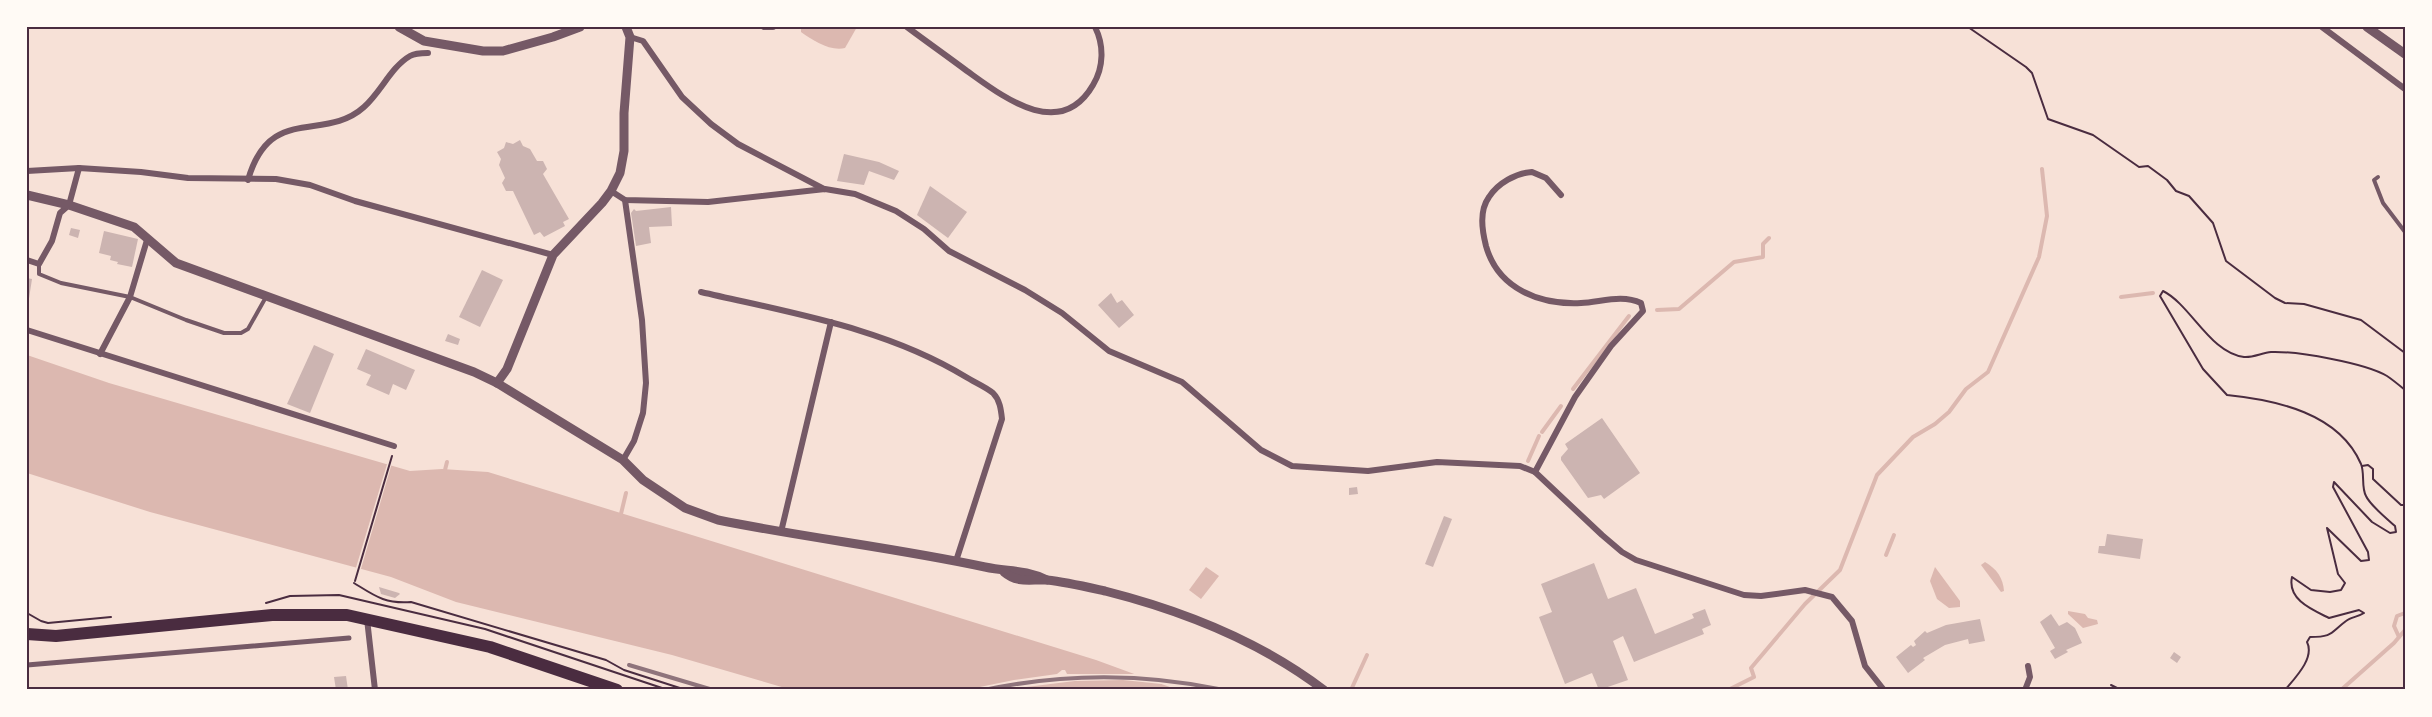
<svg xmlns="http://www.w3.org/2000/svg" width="2432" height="717" viewBox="0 0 2432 717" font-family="'IBM Plex Sans',sans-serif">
  <rect width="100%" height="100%" fill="#f7e1d7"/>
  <!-- water -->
  <g fill="#dcb8b0">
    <path d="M 801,27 L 857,27 L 845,48 C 831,52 812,40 801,32 Z"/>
    <path d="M 27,355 L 109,383 L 410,471 L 442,469 L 488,472 L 1096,660 L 1178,690 L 792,690 L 672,655 L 456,602 L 391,577 L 150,512 L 27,473 Z"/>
    <path d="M 1985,562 C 1997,569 2003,578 2004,591 L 2001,592 L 1981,565 Z"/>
    <path d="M 1206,567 L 1219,576 L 1201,599 L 1189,590 Z"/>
    <path d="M 1935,567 L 1960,601 L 1960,607 L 1949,608 L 1937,599 L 1930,581 Z"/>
    <path d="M 2068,611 L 2085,614 L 2088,618 L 2097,620 L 2098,624 L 2083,628 L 2068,614 Z"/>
  </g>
  <!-- pier -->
  <g fill="#f7e1d7">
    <path d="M 388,461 L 392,463 L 360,572 L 355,571 Z"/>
    <path d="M 1062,670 L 1065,670 L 1067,674 L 1138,674 L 1171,685 L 1123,680 L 1075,681 L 1002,690 L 965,690 L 1014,680 L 1057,674 Z"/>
  </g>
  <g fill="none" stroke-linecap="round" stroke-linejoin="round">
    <!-- stream -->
    <g stroke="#dcb8b0" stroke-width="4">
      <path d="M 2121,297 L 2153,293"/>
      <path d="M 1657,310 L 1679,309 L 1734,262 L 1763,257 L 1763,244 L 1769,238"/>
      <path d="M 1573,389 L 1629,316"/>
      <path d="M 1542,432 L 1561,406"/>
      <path d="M 1528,461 L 1539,436"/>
      <path d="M 445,470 L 447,462"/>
      <path d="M 620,518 L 626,493"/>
      <path d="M 1886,555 L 1894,535"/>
      <path d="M 2399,637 L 2394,626 L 2397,616 L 2405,613"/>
      <path d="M 1351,690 L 1367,655"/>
      <path d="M 1728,690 L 1754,677 L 1751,668 L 1805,604 L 1840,570 L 1877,475 L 1913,437 L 1935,424 L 1949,412 L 1966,389 L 1988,372 L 2039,257 L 2047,216 L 2042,169"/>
      <path d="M 2341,690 L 2394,643 L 2405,630"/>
    </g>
  </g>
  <!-- building -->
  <g fill="#ccb4b1">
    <path d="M 520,140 L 523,146 L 530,149 L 537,161 L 543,161 L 547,169 L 543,174 L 569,219 L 563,222 L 565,226 L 544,237 L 540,232 L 534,235 L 513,191 L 506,191 L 502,183 L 505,178 L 499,165 L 501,159 L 497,152 L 504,148 L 506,142 L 513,144 Z"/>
    <path d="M 844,154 L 879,162 L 899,171 L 894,180 L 869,171 L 864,185 L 837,181 Z"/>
    <path d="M 930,186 L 967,212 L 948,238 L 917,215 Z"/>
    <path d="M 671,207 L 672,226 L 649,227 L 651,243 L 636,246 L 631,213 L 634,209 L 636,211 Z"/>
    <path d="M 71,228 L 80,230 L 78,238 L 69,235 Z"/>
    <path d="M 104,231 L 138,239 L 132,267 L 117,264 L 118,262 L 110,260 L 111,256 L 99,253 Z"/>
    <path d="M 482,270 L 503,280 L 480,327 L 459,317 Z"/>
    <path d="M 27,278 L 32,279 L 28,305 L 27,305 Z"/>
    <path d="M 1111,293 L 1117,303 L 1122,300 L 1134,315 L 1119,328 L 1098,305 Z"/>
    <path d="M 448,334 L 460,339 L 458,345 L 445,341 Z"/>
    <path d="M 314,345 L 334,354 L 310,413 L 287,404 Z"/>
    <path d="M 366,349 L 415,370 L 406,390 L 393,384 L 389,395 L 366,385 L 371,375 L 357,369 Z"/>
    <path d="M 1602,418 L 1640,473 L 1604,499 L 1601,495 L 1588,498 L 1561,460 L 1561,457 L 1568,449 L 1565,444 Z"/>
    <path d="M 1357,487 L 1358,494 L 1349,495 L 1349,488 Z"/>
    <path d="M 1444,516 L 1452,519 L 1433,567 L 1425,564 Z"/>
    <path d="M 2107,534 L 2143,539 L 2140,559 L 2098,553 L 2099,546 L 2105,546 Z"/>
    <path d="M 1594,563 L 1608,599 L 1636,588 L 1655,634 L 1694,618 L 1692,614 L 1705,609 L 1711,625 L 1702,629 L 1704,634 L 1634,662 L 1623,636 L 1613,641 L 1628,680 L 1599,690 L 1592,673 L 1565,684 L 1539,617 L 1552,612 L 1541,584 Z"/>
    <path d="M 379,587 L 399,593 L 400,594 L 395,598 L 381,594 Z"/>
    <path d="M 2051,614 L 2059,626 L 2067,622 L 2075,628 L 2082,643 L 2066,650 L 2068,652 L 2055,659 L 2050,651 L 2055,648 L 2040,622 Z"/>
    <path d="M 1980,619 L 1985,641 L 1969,644 L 1968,639 L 1945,645 L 1923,658 L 1925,660 L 1908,673 L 1896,657 L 1911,645 L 1913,647 L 1916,645 L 1914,641 L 1925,631 L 1927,633 L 1946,625 Z"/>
    <path d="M 2174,652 L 2181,657 L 2177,663 L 2170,658 Z"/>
    <path d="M 346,676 L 348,690 L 336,690 L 334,677 Z"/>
  </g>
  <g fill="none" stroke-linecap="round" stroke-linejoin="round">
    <!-- path -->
    <g stroke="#4a2c40" stroke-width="2">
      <path d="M 1968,27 L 2026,67 L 2032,73 L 2048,119 L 2093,135 L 2139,167 L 2148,166 L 2167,180 L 2176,191 L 2189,196 L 2213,223 L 2226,261 L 2275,298 L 2285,303 L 2304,304 L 2361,320 L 2405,353"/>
      <path d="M 2362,466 L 2368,465 L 2373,469 L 2373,479 L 2401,505 L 2405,505"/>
      <path d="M 355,581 L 392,456"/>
      <path d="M 354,583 C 375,596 385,604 411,602 L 606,660 L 624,670 L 686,690"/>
      <path d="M 266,603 L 290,596 L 339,595 L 485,629 L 668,690"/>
      <path d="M 27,613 L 41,621 L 48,623 L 111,617"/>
      <path d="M 2111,685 L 2121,690"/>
      <path d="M 2285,690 C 2295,678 2315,658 2307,642 L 2310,637 C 2333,637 2330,633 2346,621 C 2351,617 2358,617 2364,613 L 2359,610 L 2329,618 C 2313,610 2287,600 2292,577 L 2311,590 L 2330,592 L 2341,590 L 2345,583 L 2338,574 L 2327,528 L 2361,561 L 2369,560 L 2368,552 L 2333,487 L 2334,482 L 2372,522 L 2390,533 L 2396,532 L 2395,526 C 2387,519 2370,505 2366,496 C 2361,487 2365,474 2361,464 C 2339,413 2276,400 2227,395 L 2203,369 L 2160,296 L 2163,291 C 2191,305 2210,353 2244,357 C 2252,358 2262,353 2271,352 C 2297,351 2365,363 2387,376 C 2393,380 2399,385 2405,390"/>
    </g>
    <!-- service -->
    <g stroke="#755966" stroke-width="4">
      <path d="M 2378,177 L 2374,180 L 2383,203 L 2405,232"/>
      <path d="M 39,264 L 39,274 L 61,283 L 130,297 L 186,320 L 224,333 L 241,333 L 248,329 L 266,297"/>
    </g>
    <!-- pedestrian -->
    <path stroke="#755966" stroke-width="5" d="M 27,665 L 349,638"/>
    <!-- minor -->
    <g stroke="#755966" stroke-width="6">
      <path d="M 764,27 L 773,27"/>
      <path d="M 907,27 C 927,42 947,56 967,71 C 1002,96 1060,142 1093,85 C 1104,67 1104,45 1095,27"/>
      <path d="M 2322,27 L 2405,89"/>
      <path d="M 630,37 L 643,41 L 682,97 L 711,124 L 738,144 L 824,189"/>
      <path d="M 27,171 L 79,168 L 141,172 L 188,178 L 276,179 L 310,185 L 355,201 L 553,255"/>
      <path d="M 248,180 C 270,103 324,143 364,107 C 381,92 391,67 410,56 C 415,53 423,53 428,53"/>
      <path d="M 611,191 L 625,200 L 708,202 L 825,189 L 855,194 L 896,211 L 924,229 L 949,251 L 1025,290 L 1062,313 L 1109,351 L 1182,382 L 1261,450 L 1292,466 L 1368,471 L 1437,462 L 1520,466 L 1535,472 L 1602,535 L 1622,552 L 1636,560 L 1744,595 L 1761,596 L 1805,590 L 1832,597 L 1852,621 L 1865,666 L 1884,690"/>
      <path d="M 27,260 L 39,264 L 52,241 L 60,213 L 69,205 L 79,168"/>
      <path d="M 701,292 C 791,313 886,328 966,377 C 974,382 986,387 993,393 C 1000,400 1001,410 1002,419 L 956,561"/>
      <path d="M 27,330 L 394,446"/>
      <path d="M 100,354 L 130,297 L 147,240"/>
      <path d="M 623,460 L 634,441 L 643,413 L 646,383 L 642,320 L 625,200"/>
      <path d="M 1535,472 L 1575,397 L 1611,346 L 1643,311 L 1641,303 C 1622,294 1601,302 1581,303 C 1540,305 1498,289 1486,246 C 1482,230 1479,211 1489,197 C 1498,183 1516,173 1532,172 L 1546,178 L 1561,195"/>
      <path d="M 781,532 L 831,322"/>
      <path d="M 367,619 L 375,690"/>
      <path d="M 2025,690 L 2030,677 L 2028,666"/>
    </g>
    <!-- tertiary -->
    <g stroke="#755966" stroke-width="9">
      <path d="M 399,27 L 424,41 L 483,51 L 503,51 L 553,37 L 580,27"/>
      <path d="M 2367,27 L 2405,54"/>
      <path d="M 27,195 L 69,205 L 134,227 L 176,263 L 474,372 L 497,383 L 623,460 L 643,480 L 685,508 L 718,520 C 807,538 897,548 985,567 C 1009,572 1024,569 1047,580"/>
      <path d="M 497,383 L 507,369 L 553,255 L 602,203 L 611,191 L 620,173 L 624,151 L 624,113 L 630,37 L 626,27"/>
      <path d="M 1004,572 C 1018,584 1031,579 1047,580 C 1066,582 1087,587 1105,591 C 1184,611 1260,641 1324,690"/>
    </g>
    <!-- primary -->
    <path stroke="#4a2c40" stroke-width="12" d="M 27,634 L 56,636 L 272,615 L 347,615 L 490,647 L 617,690"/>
    <!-- rail -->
    <g stroke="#8f747c" stroke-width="4">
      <path d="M 629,665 L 713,690"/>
      <path d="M 984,690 C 1064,673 1144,673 1224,690"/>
    </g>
  </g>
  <!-- border -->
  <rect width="2432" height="717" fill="none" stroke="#fffaf5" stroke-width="57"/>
  <rect x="28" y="28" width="2376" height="660" fill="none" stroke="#4a2c40" stroke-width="2"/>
</svg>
